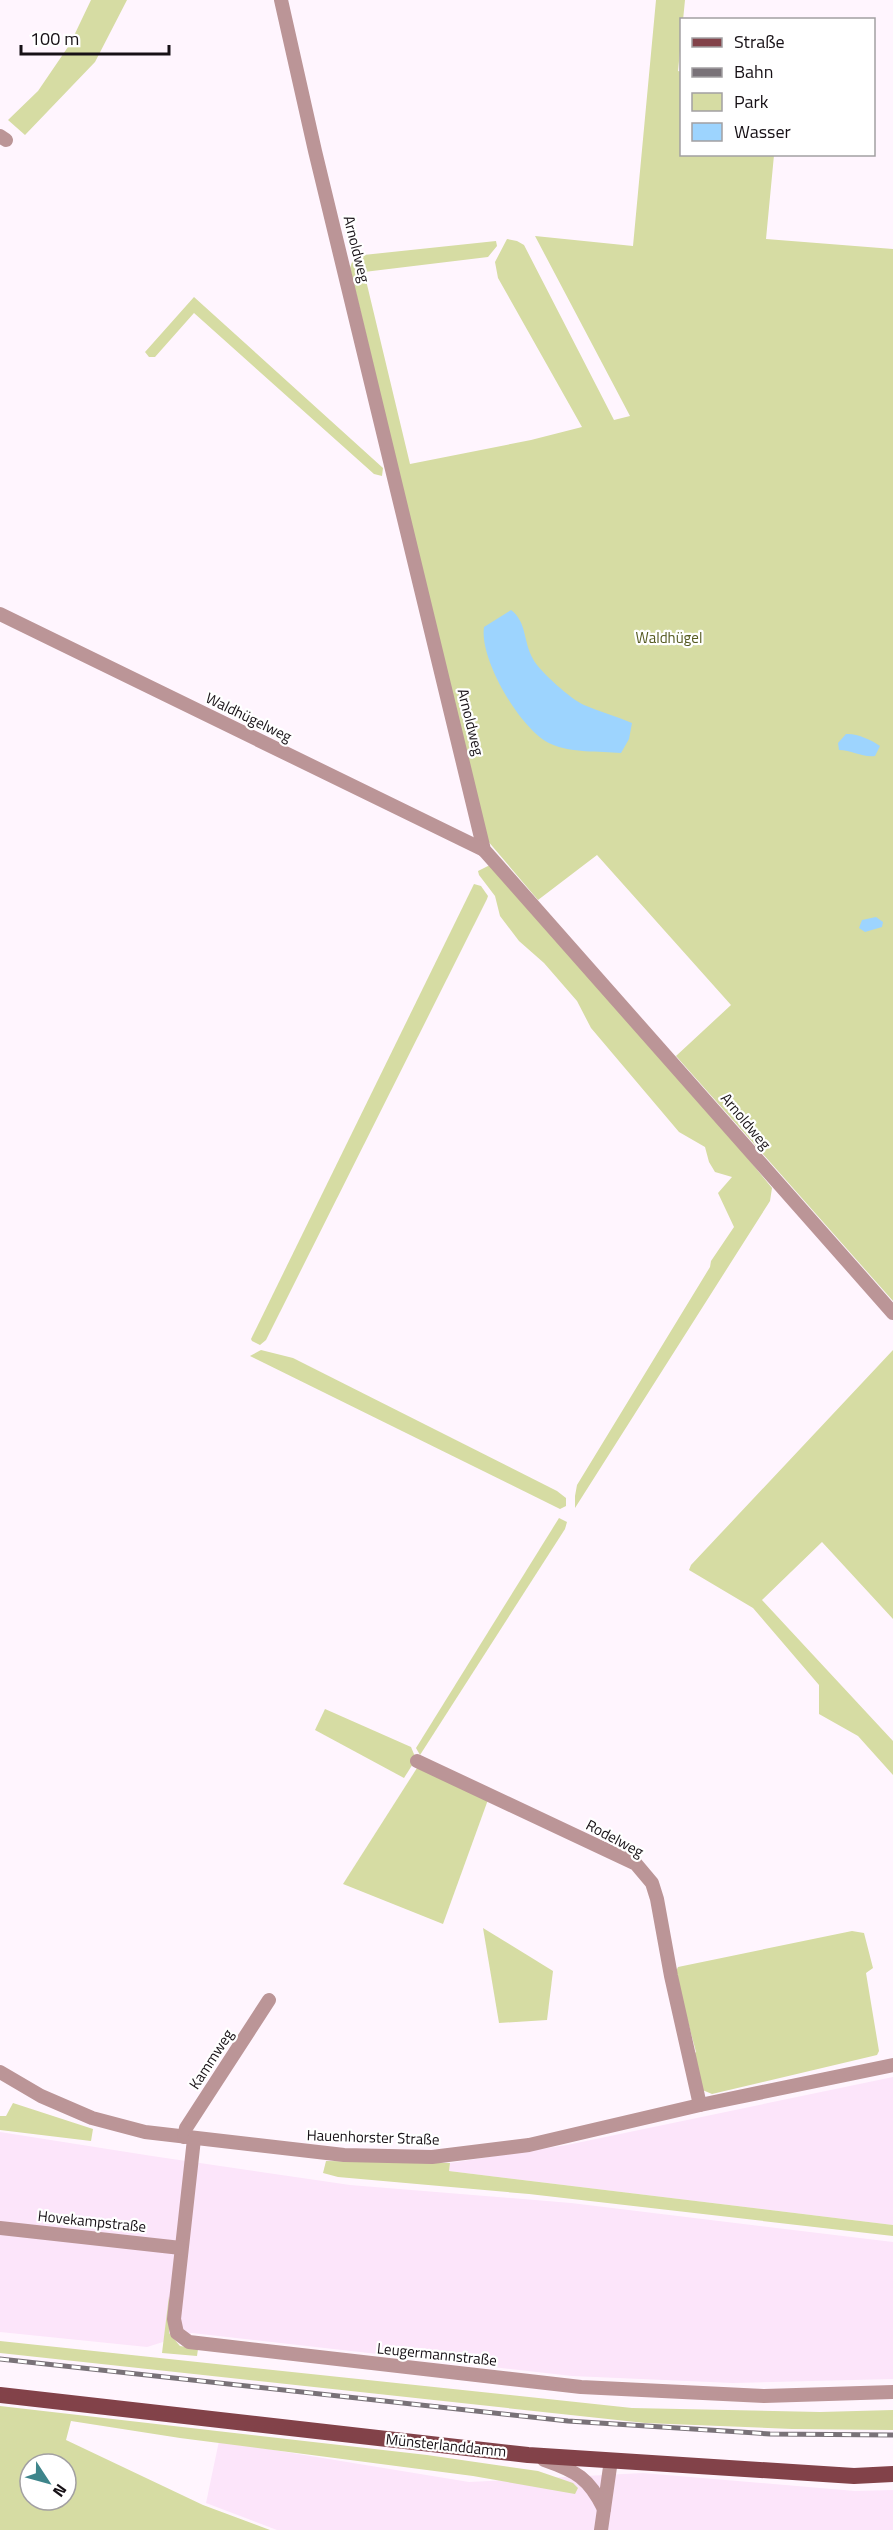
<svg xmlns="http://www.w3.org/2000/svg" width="893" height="2530" viewBox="0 0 893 2530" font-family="'Titillium Web',sans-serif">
  <rect width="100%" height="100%" fill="#fff5fe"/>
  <!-- built -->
  <g fill="#fce5fa">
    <path d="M 893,2077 L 893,2225 L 449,2171 L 450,2163 L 567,2145 Z"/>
    <path d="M 0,2132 L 152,2156 L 350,2185 L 571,2203 L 893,2242 L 893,2379 L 733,2383 L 572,2376 L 192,2333 L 147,2347 L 0,2332 Z"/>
    <path d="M 219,2441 L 469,2482 L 643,2473 L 855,2491 L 893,2490 L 893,2530 L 277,2530 L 206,2503 Z"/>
  </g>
  <!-- green -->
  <g fill="#d6dca3" fill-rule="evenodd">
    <path d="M 91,0 L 127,0 L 95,62 L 25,135 L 8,120 L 38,91 L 70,44 Z"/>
    <path d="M 656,0 L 685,0 L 678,71 L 682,72 L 682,154 L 774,155 L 766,239 L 893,249 L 893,1301 L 676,1056 L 731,1005 L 597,855 L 538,900 L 487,840 L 350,268 L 354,256 L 496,241 L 497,246 L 488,257 L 364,272 L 410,464 L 531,440 L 582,427 L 498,278 L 495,262 L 507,239 L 517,241 L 524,245 L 614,420 L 630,416 L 535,236 L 633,246 Z"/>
    <path d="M 194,297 L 383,468 L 382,476 L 374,474 L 194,313 L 155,357 L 149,357 L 145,352 Z"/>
    <path d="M 490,865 L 725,1130 L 772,1188 L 770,1201 L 575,1508 L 575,1496 L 577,1485 L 710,1267 L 711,1261 L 734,1227 L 718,1193 L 732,1177 L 715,1172 L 709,1162 L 705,1147 L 679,1132 L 591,1028 L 577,1001 L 544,963 L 519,941 L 500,916 L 495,896 L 479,875 L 478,871 Z"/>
    <path d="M 474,884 L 481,886 L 488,896 L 487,899 L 266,1340 L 260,1345 L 252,1341 L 251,1339 Z"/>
    <path d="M 261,1350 L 293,1358 L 557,1491 L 566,1498 L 566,1506 L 560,1509 L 250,1356 Z"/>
    <path d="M 893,1350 L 893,1619 L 822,1542 L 762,1600 L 893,1741 L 893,1775 L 858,1736 L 819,1714 L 819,1685 L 753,1608 L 689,1570 L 691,1565 Z"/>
    <path d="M 559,1518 L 567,1522 L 565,1529 L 420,1755 L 416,1748 Z"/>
    <path d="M 325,1709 L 411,1747 L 416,1759 L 404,1778 L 315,1730 Z"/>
    <path d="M 417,1768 L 489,1797 L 443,1924 L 343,1884 Z"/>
    <path d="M 483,1928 L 553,1971 L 547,2020 L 499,2023 Z"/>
    <path d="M 852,1931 L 864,1933 L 873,1968 L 866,1973 L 879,2051 L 877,2055 L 712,2094 L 700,2089 L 694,2054 L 696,2052 L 675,1973 L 678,1967 Z"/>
    <path d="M 13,2103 L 93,2129 L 91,2141 L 0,2130 L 0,2116 L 6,2116 Z"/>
    <path d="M 326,2161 L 450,2163 L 449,2171 L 893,2225 L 893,2236 L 529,2194 L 338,2177 L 323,2173 Z"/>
    <path d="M 169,2296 L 169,2333 L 180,2346 L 198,2349 L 197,2356 L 162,2353 Z"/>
    <path d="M 0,2341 L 632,2408 L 820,2412 L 893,2410 L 893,2430 L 792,2429 L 645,2423 L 0,2353 Z"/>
    <path d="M 0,2406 L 427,2455 L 538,2471 L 573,2483 L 578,2488 L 575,2494 L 473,2476 L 180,2438 L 71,2421 L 66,2440 L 203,2505 L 270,2530 L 0,2530 ZM 30,2464 L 66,2464 L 66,2500 L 30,2500 Z"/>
  </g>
  <!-- water -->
  <g fill="#9dd4fe">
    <path d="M 511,610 C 527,622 523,641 533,659 C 539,671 572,700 584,705 C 600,712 616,716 632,723 L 629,739 L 621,753 C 599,751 571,753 551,744 C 521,731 479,659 484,627 Z"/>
    <path d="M 846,734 C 856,733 872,740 880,746 L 875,756 C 863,758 852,750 839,750 L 838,743 Z"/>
    <path d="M 876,917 L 883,922 L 882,927 L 865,932 L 859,928 L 862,920 Z"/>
  </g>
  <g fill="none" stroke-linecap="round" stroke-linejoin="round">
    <!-- minor -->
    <g stroke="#bb9597" stroke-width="14">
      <path d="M 281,0 L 315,151 L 484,850 L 893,1313"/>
      <path d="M 0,136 L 6,140"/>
      <path d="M 0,614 L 484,850"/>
      <path d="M 417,1761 L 636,1864 L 652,1883 L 657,1899 L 671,1976 L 700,2105"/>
      <path d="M 0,2072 L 41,2096 L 92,2118 L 145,2132 L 344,2155 L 432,2157 L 529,2145 L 700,2105 L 893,2065"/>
      <path d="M 184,2137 L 186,2128 L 269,2000"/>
      <path d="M 194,2139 L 174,2319 L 177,2333 L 189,2342 L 581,2387 L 764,2396 L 893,2392"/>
      <path d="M 0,2228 L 181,2248"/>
      <path d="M 544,2460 C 576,2471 589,2478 604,2509"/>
      <path d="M 601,2530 L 611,2460"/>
    </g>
    <!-- major -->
    <path stroke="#824249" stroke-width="16" d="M 0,2395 L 528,2455 L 854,2476 L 893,2474"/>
    <defs>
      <path id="rail" d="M 0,2359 L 568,2421 L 770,2434 L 893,2435"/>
    </defs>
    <!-- rail casing -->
    <use href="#rail" stroke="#797278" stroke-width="5"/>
    <!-- rail -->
    <use href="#rail" stroke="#fff" stroke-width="3" stroke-dasharray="9" stroke-linecap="butt"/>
  </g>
  <g text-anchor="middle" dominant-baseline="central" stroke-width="4.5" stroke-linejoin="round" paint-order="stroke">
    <!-- street labels -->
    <g font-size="15" fill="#171116" stroke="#fff">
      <text transform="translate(357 249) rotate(76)">Arnoldweg</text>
      <text transform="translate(249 717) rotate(26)">Waldhügelweg</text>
      <text transform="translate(471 722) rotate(76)">Arnoldweg</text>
      <text transform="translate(746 1121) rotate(50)">Arnoldweg</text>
      <text transform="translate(615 1838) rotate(28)">Rodelweg</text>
      <text transform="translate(211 2059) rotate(-57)">Kammweg</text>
      <text transform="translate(373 2137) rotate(2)">Hauenhorster Straße</text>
      <text transform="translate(92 2221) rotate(6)">Hovekampstraße</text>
      <text transform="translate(437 2354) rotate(6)">Leugermannstraße</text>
      <text transform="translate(446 2445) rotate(6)">Münsterlanddamm</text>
    </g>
    <!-- park labels -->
    <g font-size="15" fill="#565b22" stroke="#fff">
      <text x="669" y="637">Waldhügel</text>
    </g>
  </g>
  <!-- legend -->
  <rect x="680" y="18" width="195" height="138" fill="#ffffff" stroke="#a2a0a2" stroke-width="1.5"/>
  <rect x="692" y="38" width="30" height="9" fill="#824249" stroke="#a2a0a2" stroke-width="1.5"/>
  <text x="734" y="48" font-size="18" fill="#171116">Straße</text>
  <rect x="692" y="68" width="30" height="9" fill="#797278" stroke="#a2a0a2" stroke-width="1.5"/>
  <text x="734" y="78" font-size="18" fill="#171116">Bahn</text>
  <rect x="692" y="93" width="30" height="18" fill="#d6dca3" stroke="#a2a0a2" stroke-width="1.5"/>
  <text x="734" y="108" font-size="18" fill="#171116">Park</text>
  <rect x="692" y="123" width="30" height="18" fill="#9dd4fe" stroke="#a2a0a2" stroke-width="1.5"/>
  <text x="734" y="138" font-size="18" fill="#171116">Wasser</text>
  <!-- north arrow -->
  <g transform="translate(48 2482) rotate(126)"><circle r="28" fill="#ffffff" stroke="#a2a0a2" stroke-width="1.5"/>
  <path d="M0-4.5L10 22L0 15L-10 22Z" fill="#3e858b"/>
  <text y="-9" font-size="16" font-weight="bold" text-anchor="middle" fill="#171116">N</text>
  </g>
  <!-- scale -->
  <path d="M21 45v9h148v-9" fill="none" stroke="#171116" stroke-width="3"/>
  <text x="30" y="45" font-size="18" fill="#171116" stroke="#ffffff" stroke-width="4.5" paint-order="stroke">100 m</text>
</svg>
